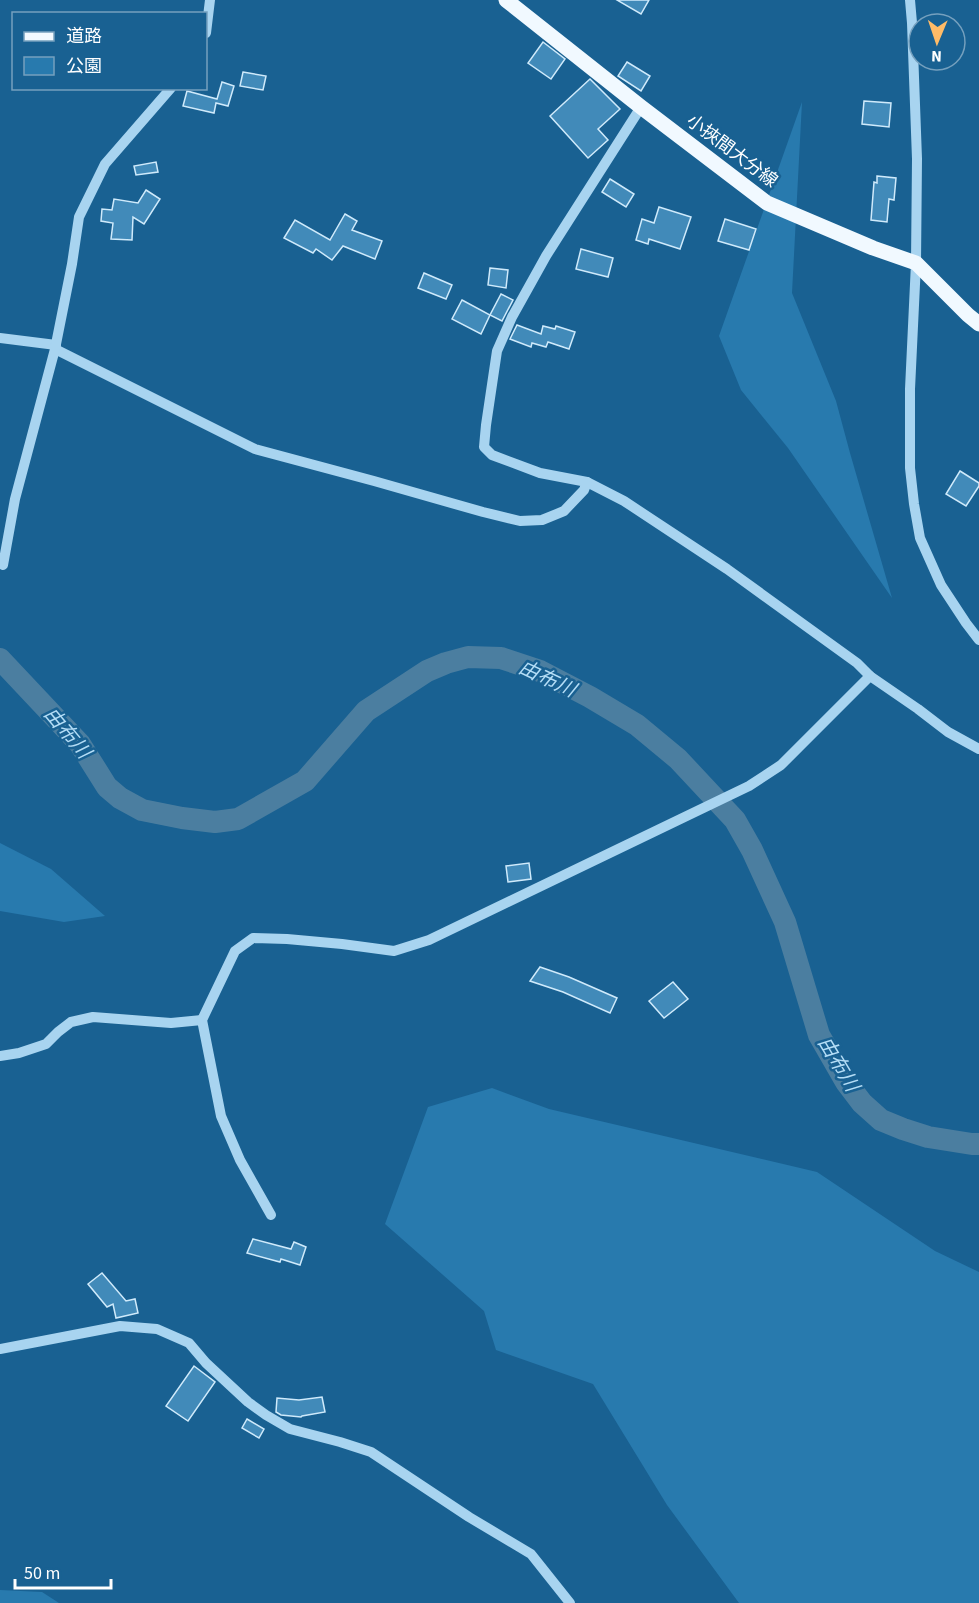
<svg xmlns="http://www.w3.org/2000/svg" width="979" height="1603" viewBox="0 0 979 1603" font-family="'Source Sans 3','Noto Sans JP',sans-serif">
  <rect width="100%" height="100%" fill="#196192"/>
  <!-- green -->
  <g fill="#287aae">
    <path d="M 802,102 L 792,293 L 836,401 L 850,453 L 892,598 L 788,448 L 741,390 L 719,336 Z"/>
    <path d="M 0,843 L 51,869 L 105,916 L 64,922 L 0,911 Z"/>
    <path d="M 492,1088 L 549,1109 L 817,1172 L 935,1251 L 979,1272 L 979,1603 L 739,1603 L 667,1505 L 593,1384 L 496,1350 L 484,1311 L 385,1224 L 428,1107 Z"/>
    <path d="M 0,1590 L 42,1592 L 59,1603 L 0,1603 Z"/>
  </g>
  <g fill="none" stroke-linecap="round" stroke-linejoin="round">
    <!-- river -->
    <path stroke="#4b7ea0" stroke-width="22" d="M 0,659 L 80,744 L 107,787 L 120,798 L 142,810 L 182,818 L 215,822 L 238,819 L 305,781 L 366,711 L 427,671 L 446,663 L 468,657 L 501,658 L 540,671 L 590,697 L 637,725 L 678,759 L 735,820 L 752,850 L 785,922 L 819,1035 L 846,1082 L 862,1103 L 881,1120 L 903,1129 L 928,1137 L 972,1144 L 979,1144"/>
  </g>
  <!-- building -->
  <g fill="#418ab9" stroke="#cfeafb" stroke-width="1.5">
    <path d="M 617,0 L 649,0 L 641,14 Z"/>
    <path d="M 543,42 L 565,59 L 551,79 L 528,63 Z"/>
    <path d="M 627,62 L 650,76 L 641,91 L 618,76 Z"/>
    <path d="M 243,72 L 266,76 L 263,90 L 240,86 Z"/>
    <path d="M 590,79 L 620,109 L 598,129 L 608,140 L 588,158 L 550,116 Z"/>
    <path d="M 222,82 L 234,86 L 228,106 L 216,103 L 214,113 L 183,106 L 187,91 L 217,99 Z"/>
    <path d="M 864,101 L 891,103 L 889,127 L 862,124 Z"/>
    <path d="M 156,162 L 158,172 L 136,175 L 134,166 Z"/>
    <path d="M 877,176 L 896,178 L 894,200 L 889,199 L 887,222 L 871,220 L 874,182 L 877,183 Z"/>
    <path d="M 610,179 L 634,194 L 626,207 L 602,192 Z"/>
    <path d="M 146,190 L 160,199 L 144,224 L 133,217 L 132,240 L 111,239 L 113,223 L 101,221 L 102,209 L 112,210 L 114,199 L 138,203 Z"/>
    <path d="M 659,207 L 691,217 L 680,249 L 649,239 L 648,244 L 636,240 L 642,219 L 654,223 Z"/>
    <path d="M 345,214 L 357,221 L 352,230 L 382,241 L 375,259 L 343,246 L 332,260 L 316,249 L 313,253 L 284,238 L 295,220 L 330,240 Z"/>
    <path d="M 725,219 L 756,229 L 749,250 L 718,241 Z"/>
    <path d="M 581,249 L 613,258 L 608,277 L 576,269 Z"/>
    <path d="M 490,268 L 508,270 L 506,288 L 488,285 Z"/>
    <path d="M 424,273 L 452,285 L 446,299 L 418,288 Z"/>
    <path d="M 501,294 L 513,300 L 502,321 L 490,315 Z"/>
    <path d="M 462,300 L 490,315 L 481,334 L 452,319 Z"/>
    <path d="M 517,325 L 541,334 L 543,326 L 555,329 L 556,326 L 575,332 L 569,349 L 548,342 L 546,347 L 532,343 L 531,347 L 510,339 Z"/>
    <path d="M 960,471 L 979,483 L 979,486 L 966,506 L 946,494 Z"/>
    <path d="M 529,863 L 531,879 L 508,882 L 506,866 Z"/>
    <path d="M 540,967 L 569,977 L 617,998 L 610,1013 L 563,992 L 530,981 Z"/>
    <path d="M 673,982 L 688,999 L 664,1018 L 649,1001 Z"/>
    <path d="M 253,1239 L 291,1249 L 294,1242 L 306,1247 L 300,1265 L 281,1259 L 280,1262 L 247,1253 Z"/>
    <path d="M 102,1273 L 126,1301 L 135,1299 L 138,1313 L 116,1318 L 113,1304 L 107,1307 L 88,1284 Z"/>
    <path d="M 194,1366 L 215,1382 L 188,1421 L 166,1406 Z"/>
    <path d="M 322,1397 L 325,1412 L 302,1416 L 301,1417 L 281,1415 L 276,1412 L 277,1398 L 299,1400 Z"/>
    <path d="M 247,1419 L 264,1429 L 259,1438 L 242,1428 Z"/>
  </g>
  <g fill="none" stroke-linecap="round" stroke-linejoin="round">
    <!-- minor -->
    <g stroke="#a8d4f0" stroke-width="10">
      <path d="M 910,0 L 912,23 L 917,159 L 916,263 L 910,389 L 910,468 L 914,504 L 920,538 L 941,585 L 966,623 L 979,640"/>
      <path d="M 206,33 L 210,0"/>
      <path d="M 641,107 L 546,256 L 512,317 L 497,351 L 486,425 L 484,447 L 492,455 L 540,473 L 587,482 L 624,501 L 727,569 L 857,663 L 870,676 L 918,709 L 948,732 L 979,749"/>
      <path d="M 0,338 L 56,345"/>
      <path d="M 55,349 L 255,449 L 374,481 L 483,512 L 520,521 L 542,520 L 564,511 L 584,490 L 587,482"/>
      <path d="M 3,565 L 15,499 L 55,349 L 72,264 L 79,217 L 105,164 L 171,88"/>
      <path d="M 0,1056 L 19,1053 L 46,1044 L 58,1032 L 71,1022 L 93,1017 L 171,1023 L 202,1020"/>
      <path d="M 271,1215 L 240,1160 L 221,1116 L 202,1020 L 235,951 L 253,938 L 287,939 L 342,944 L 394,951 L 429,940 L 749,786 L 781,765 L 870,676"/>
      <path d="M 0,1349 L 120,1326 L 157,1329 L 189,1343 L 206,1363 L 248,1402 L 266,1415 L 290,1429 L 340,1442 L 371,1452 L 469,1517 L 531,1554 L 570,1603"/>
    </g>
    <!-- major -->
    <path stroke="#f1f9ff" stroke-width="15" d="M 506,0 L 641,107 L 767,203 L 873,248 L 916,263 L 968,315 L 979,324"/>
  </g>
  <g text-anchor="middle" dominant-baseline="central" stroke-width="5" stroke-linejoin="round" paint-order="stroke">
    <!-- street labels -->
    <g font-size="18" fill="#fff" stroke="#196192">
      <text transform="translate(732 151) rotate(37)">小挾間大分線</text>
    </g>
    <!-- water labels -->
    <g font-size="20" font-style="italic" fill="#b4ddf6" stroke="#196192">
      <text transform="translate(547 679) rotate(25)">由布川</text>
      <text transform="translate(67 733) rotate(50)">由布川</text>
      <text transform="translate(838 1064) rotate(59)">由布川</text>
    </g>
  </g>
  <!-- legend -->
  <rect x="12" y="12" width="195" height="78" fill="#196192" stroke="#75a0be" stroke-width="1.5"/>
  <rect x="24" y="32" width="30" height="9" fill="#f1f9ff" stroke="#75a0be" stroke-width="1.5"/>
  <text x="66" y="42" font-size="18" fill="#ffffff">道路</text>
  <rect x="24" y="57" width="30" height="18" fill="#287aae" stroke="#75a0be" stroke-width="1.5"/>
  <text x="66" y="72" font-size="18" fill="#ffffff">公園</text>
  <!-- north arrow -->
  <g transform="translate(937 42) rotate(182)"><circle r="28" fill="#196192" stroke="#75a0be" stroke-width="1.5"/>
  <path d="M0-4.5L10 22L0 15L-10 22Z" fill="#ffbb67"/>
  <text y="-9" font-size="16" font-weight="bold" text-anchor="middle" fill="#ffffff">N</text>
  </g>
  <!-- scale -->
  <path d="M15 1579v9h96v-9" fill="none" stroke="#ffffff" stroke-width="3"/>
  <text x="24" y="1579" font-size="18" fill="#ffffff" stroke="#196192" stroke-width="4.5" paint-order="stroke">50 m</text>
</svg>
